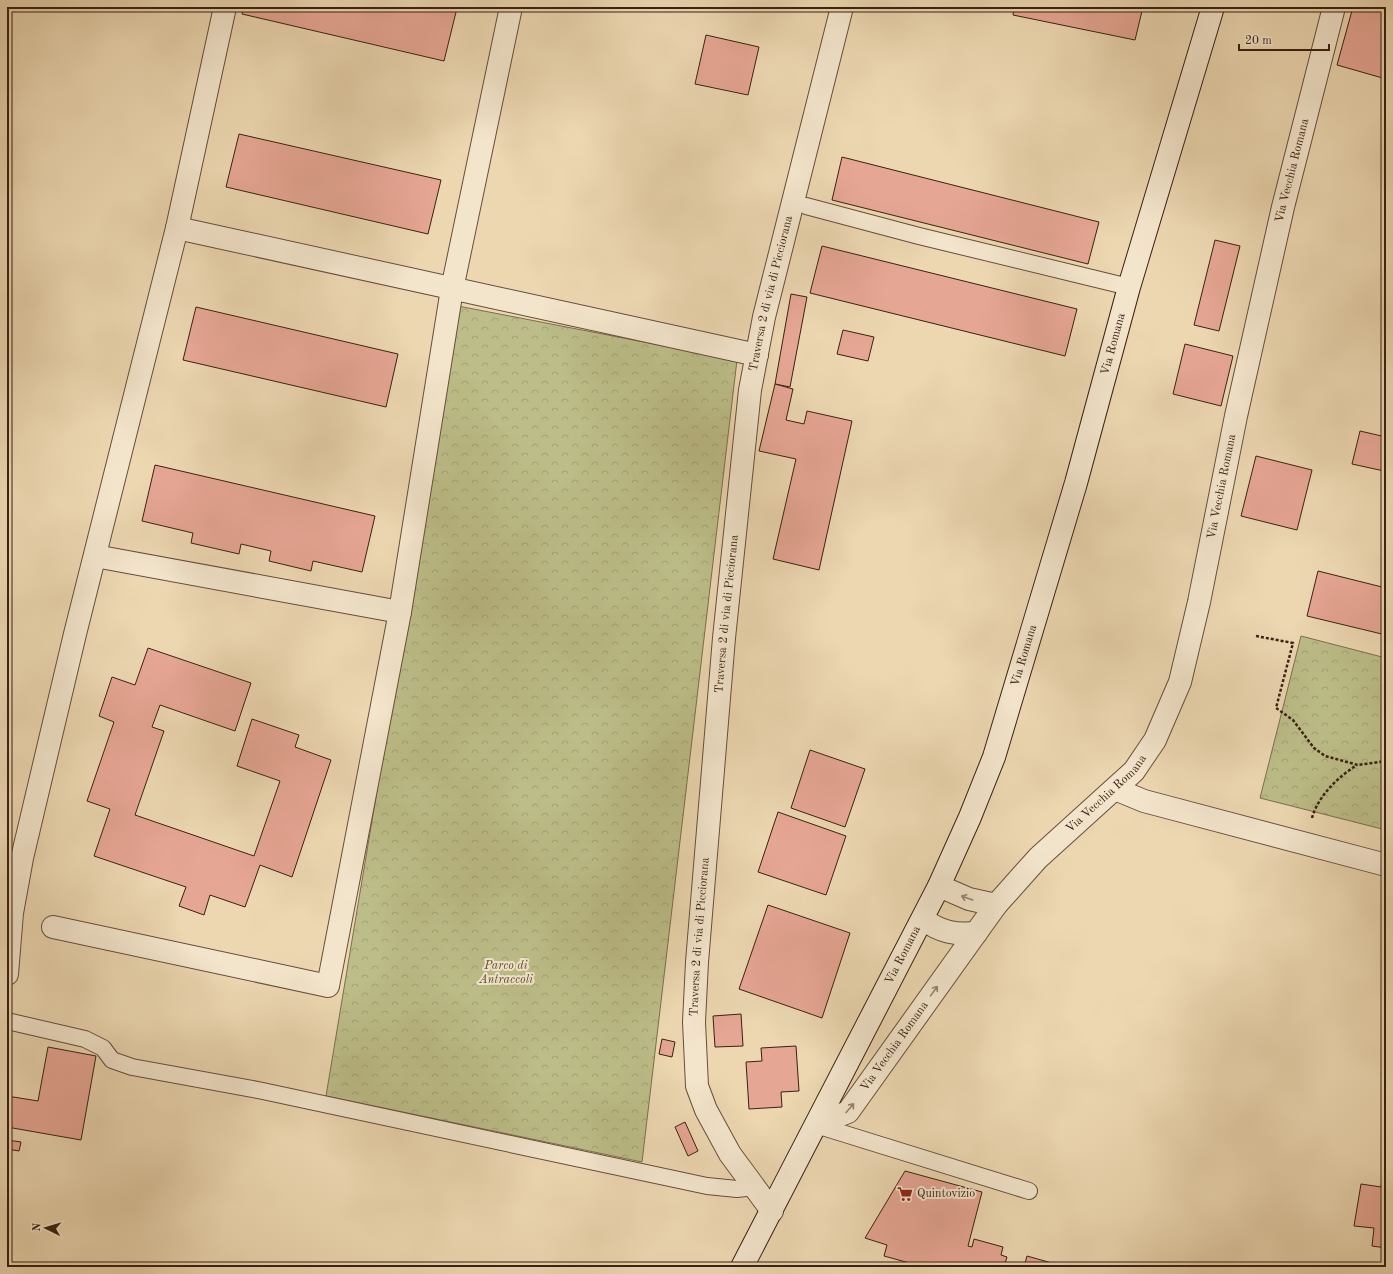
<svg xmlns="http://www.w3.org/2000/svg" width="1393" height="1274" viewBox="0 0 1393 1274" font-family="'Old Standard TT',serif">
  <defs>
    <pattern id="forest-crowns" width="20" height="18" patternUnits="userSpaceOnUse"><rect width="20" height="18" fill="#bcbd88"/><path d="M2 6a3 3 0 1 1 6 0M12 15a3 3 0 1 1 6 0" fill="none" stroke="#a2a274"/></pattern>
  </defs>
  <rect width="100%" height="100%" fill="#ecd7b1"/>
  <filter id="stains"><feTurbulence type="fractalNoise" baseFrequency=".005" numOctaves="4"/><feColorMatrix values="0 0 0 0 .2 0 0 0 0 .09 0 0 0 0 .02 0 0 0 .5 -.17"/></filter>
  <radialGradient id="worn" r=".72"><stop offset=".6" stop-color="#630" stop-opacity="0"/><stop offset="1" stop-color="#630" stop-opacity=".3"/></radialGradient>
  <!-- forest -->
  <g fill="url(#forest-crowns)" stroke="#7a6f4d">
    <path d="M 458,306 L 737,360 L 642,1162 L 326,1096 Z"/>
    <path d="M 1301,636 L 1386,658 L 1386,830 L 1260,798 Z"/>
  </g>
  <!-- building -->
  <g fill="#e6a694" stroke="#392112">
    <path d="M 244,7 L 455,7 L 457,8 L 444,61 L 242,14 Z"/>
    <path d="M 1014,7 L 1143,7 L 1135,40 L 1013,15 Z"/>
    <path d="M 1353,7 L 1386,7 L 1386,79 L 1337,65 Z"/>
    <path d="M 706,35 L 759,47 L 748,95 L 695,84 Z"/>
    <path d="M 239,134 L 441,180 L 428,234 L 226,187 Z"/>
    <path d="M 842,157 L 1099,222 L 1088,264 L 832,200 Z"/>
    <path d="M 1215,240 L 1240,246 L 1219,331 L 1194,325 Z"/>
    <path d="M 822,246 L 1077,309 L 1065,356 L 810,293 Z"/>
    <path d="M 791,294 L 807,297 L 790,387 L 775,384 Z"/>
    <path d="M 196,307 L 398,354 L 386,407 L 183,360 Z"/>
    <path d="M 843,330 L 874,337 L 868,361 L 837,354 Z"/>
    <path d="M 1185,344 L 1233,356 L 1221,406 L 1173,394 Z"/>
    <path d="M 775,384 L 793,389 L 786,420 L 804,424 L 807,411 L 852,421 L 819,570 L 773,559 L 796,459 L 759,451 Z"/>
    <path d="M 1360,431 L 1386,437 L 1386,463 L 1384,471 L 1352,464 Z"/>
    <path d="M 1256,456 L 1312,470 L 1297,530 L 1241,516 Z"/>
    <path d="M 155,465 L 375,516 L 362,572 L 313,561 L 311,571 L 269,561 L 271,551 L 241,544 L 239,554 L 191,543 L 193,533 L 142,521 Z"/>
    <path d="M 1318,571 L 1386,588 L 1386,635 L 1307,616 Z"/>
    <path d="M 148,648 L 251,683 L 235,731 L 160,705 L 152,727 L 164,731 L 135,815 L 254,856 L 280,781 L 237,766 L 252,719 L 299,735 L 295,747 L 331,760 L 292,877 L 260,865 L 245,907 L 210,895 L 204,915 L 179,906 L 186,887 L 94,856 L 110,809 L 87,801 L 114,722 L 99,716 L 112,677 L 135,685 Z"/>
    <path d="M 810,750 L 865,769 L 845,827 L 791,808 Z"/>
    <path d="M 778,812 L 846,836 L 826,895 L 758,872 Z"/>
    <path d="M 768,905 L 850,933 L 822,1018 L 739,989 Z"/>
    <path d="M 741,1014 L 743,1046 L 715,1047 L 713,1016 Z"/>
    <path d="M 662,1039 L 675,1042 L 672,1057 L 659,1054 Z"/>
    <path d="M 796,1046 L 799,1091 L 781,1092 L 782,1107 L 749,1109 L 746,1062 L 762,1061 L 761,1048 Z"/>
    <path d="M 48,1047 L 96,1056 L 81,1140 L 7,1127 L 7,1096 L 38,1101 Z"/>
    <path d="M 685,1122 L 698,1151 L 688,1156 L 675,1127 Z"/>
    <path d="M 7,1140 L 21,1142 L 19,1151 L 7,1149 Z"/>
    <path d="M 1383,1169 L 1386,1170 L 1386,1248 L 1372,1246 L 1374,1228 L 1354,1226 L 1361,1184 L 1381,1187 Z"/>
    <path d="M 905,1171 L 982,1192 L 968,1246 L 972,1247 L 974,1239 L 1003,1247 L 1001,1255 L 1007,1257 L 1004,1267 L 924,1267 L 884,1256 L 887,1245 L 865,1238 Z"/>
    <path d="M 1027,1256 L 1066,1267 L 1024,1267 Z"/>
  </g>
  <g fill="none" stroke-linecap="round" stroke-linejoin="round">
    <defs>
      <g id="lane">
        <path d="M 806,206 L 919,236 L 1129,287"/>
        <path d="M 7,1021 L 85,1039 L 103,1048 L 112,1060 L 132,1067 L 258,1090 L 707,1186 L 737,1189 L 755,1187"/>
        <path d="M 816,1125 L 1029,1191"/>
      </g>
      <g id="street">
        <path d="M 177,228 L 757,355"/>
        <path d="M 95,556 L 400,612"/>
        <path d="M 1115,789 L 1144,801 L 1386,865"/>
        <path d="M 939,886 L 969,899 L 996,905"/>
        <path d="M 923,919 C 940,932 955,935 976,933"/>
        <path d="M 53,927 L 328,986 L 400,612 L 452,289 L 511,7"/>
        <path d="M 7,974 L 12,913 L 22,858 L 75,634 L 177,228 L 225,7"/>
        <path id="s1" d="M 816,1125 L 848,1112 L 996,905 L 1038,858 L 1134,771 L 1155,740 L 1180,682 L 1199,602 L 1236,416 L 1283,207 L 1334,7"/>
        <path id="s2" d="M 772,1211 L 730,1154 L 706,1110 L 697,1086 L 694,1022 L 697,962 L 724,638 L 750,390 L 764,317 L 842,7"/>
      </g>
      <g id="secondary">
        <path id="s3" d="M 742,1267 L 939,886 L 970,817 L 994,757 L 1076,483 L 1129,287 L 1213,7"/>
      </g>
    </defs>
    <!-- lane casing -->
    <use href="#lane" stroke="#664e3a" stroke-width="18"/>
    <!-- street casing -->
    <use href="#street" stroke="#664e3a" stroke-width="24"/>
    <!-- secondary casing -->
    <use href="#secondary" stroke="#392112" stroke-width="24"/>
    <!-- path -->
    <g stroke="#392112" stroke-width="2.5" stroke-dasharray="3 2" stroke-linecap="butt">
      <path d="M 1256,636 L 1293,643 L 1276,708 L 1293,720 L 1314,748 L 1325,756 L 1358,765 L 1386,761"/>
      <path d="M 1312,818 C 1318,796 1338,777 1357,765"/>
    </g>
    <!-- lane -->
    <use href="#lane" stroke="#f3e5cc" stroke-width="16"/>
    <!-- street -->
    <use href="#street" stroke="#f3e5cc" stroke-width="22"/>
    <!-- secondary -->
    <use href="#secondary" stroke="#f3e5cc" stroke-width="22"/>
  </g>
  <!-- one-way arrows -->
  <defs><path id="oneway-shaft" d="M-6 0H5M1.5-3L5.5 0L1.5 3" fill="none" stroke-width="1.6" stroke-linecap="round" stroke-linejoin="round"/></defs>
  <g stroke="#96836f">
    <use href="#oneway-shaft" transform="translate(967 898) rotate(-160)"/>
    <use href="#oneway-shaft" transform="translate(934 991) rotate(-54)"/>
    <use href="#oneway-shaft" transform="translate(850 1108) rotate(-49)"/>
  </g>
  <!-- icons -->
  <defs>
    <symbol id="supermarket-bare" viewBox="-9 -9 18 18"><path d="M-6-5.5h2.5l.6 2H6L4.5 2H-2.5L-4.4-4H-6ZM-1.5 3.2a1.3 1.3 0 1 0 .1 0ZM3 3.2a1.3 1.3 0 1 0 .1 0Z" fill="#8f2418" stroke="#f3e5cc" stroke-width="2.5" paint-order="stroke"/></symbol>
  </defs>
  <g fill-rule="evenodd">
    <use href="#supermarket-bare" x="894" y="1183" width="22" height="22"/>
  </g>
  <g text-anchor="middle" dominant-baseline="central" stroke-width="4" stroke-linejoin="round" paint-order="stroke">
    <!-- street labels -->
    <g font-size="12" fill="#392112" stroke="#f3e5cc">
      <text stroke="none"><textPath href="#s1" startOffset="1106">Via Vecchia Romana</textPath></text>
      <text stroke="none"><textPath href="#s2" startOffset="944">Traversa 2 di via di Picciorana</textPath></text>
      <text stroke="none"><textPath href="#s3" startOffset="999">Via Romana</textPath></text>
      <text stroke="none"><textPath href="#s1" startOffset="782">Via Vecchia Romana</textPath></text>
      <text stroke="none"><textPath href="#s2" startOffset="620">Traversa 2 di via di Picciorana</textPath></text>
      <text stroke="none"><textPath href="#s3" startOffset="675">Via Romana</textPath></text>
      <text stroke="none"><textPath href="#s1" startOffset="446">Via Vecchia Romana</textPath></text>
      <text stroke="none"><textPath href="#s2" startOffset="296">Traversa 2 di via di Picciorana</textPath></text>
      <text stroke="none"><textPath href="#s3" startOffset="351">Via Romana</textPath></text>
      <text stroke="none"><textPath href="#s1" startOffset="115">Via Vecchia Romana</textPath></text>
    </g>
    <!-- park labels -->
    <g font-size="12" font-style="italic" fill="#5a4830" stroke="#f3e5cc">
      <text x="506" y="966">Parco di<tspan x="506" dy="14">Antraccoli</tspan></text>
    </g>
    <!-- poi labels -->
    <g font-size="12" fill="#392112" stroke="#f3e5cc" text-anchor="start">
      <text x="917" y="1194">Quintovizio</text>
    </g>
  </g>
  <!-- margin -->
  <rect width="1393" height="1274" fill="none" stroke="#ecd7b1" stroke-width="24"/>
  <rect x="8" y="8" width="1377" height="1258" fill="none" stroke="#392112" stroke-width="2"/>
  <rect x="12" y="12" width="1369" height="1250" fill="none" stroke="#392112"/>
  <!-- north arrow -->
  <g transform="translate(46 1228) rotate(275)" stroke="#f3e5cc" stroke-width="3" paint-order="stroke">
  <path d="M0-3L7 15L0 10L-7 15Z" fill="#392112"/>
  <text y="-6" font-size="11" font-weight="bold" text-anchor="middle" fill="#392112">N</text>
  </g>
  <!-- scale -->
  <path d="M1239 44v6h90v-6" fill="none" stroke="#392112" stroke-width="2"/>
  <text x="1245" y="44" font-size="12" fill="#392112" stroke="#f3e5cc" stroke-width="3" paint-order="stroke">20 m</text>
  <rect width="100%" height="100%" filter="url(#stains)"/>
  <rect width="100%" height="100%" fill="url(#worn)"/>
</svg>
